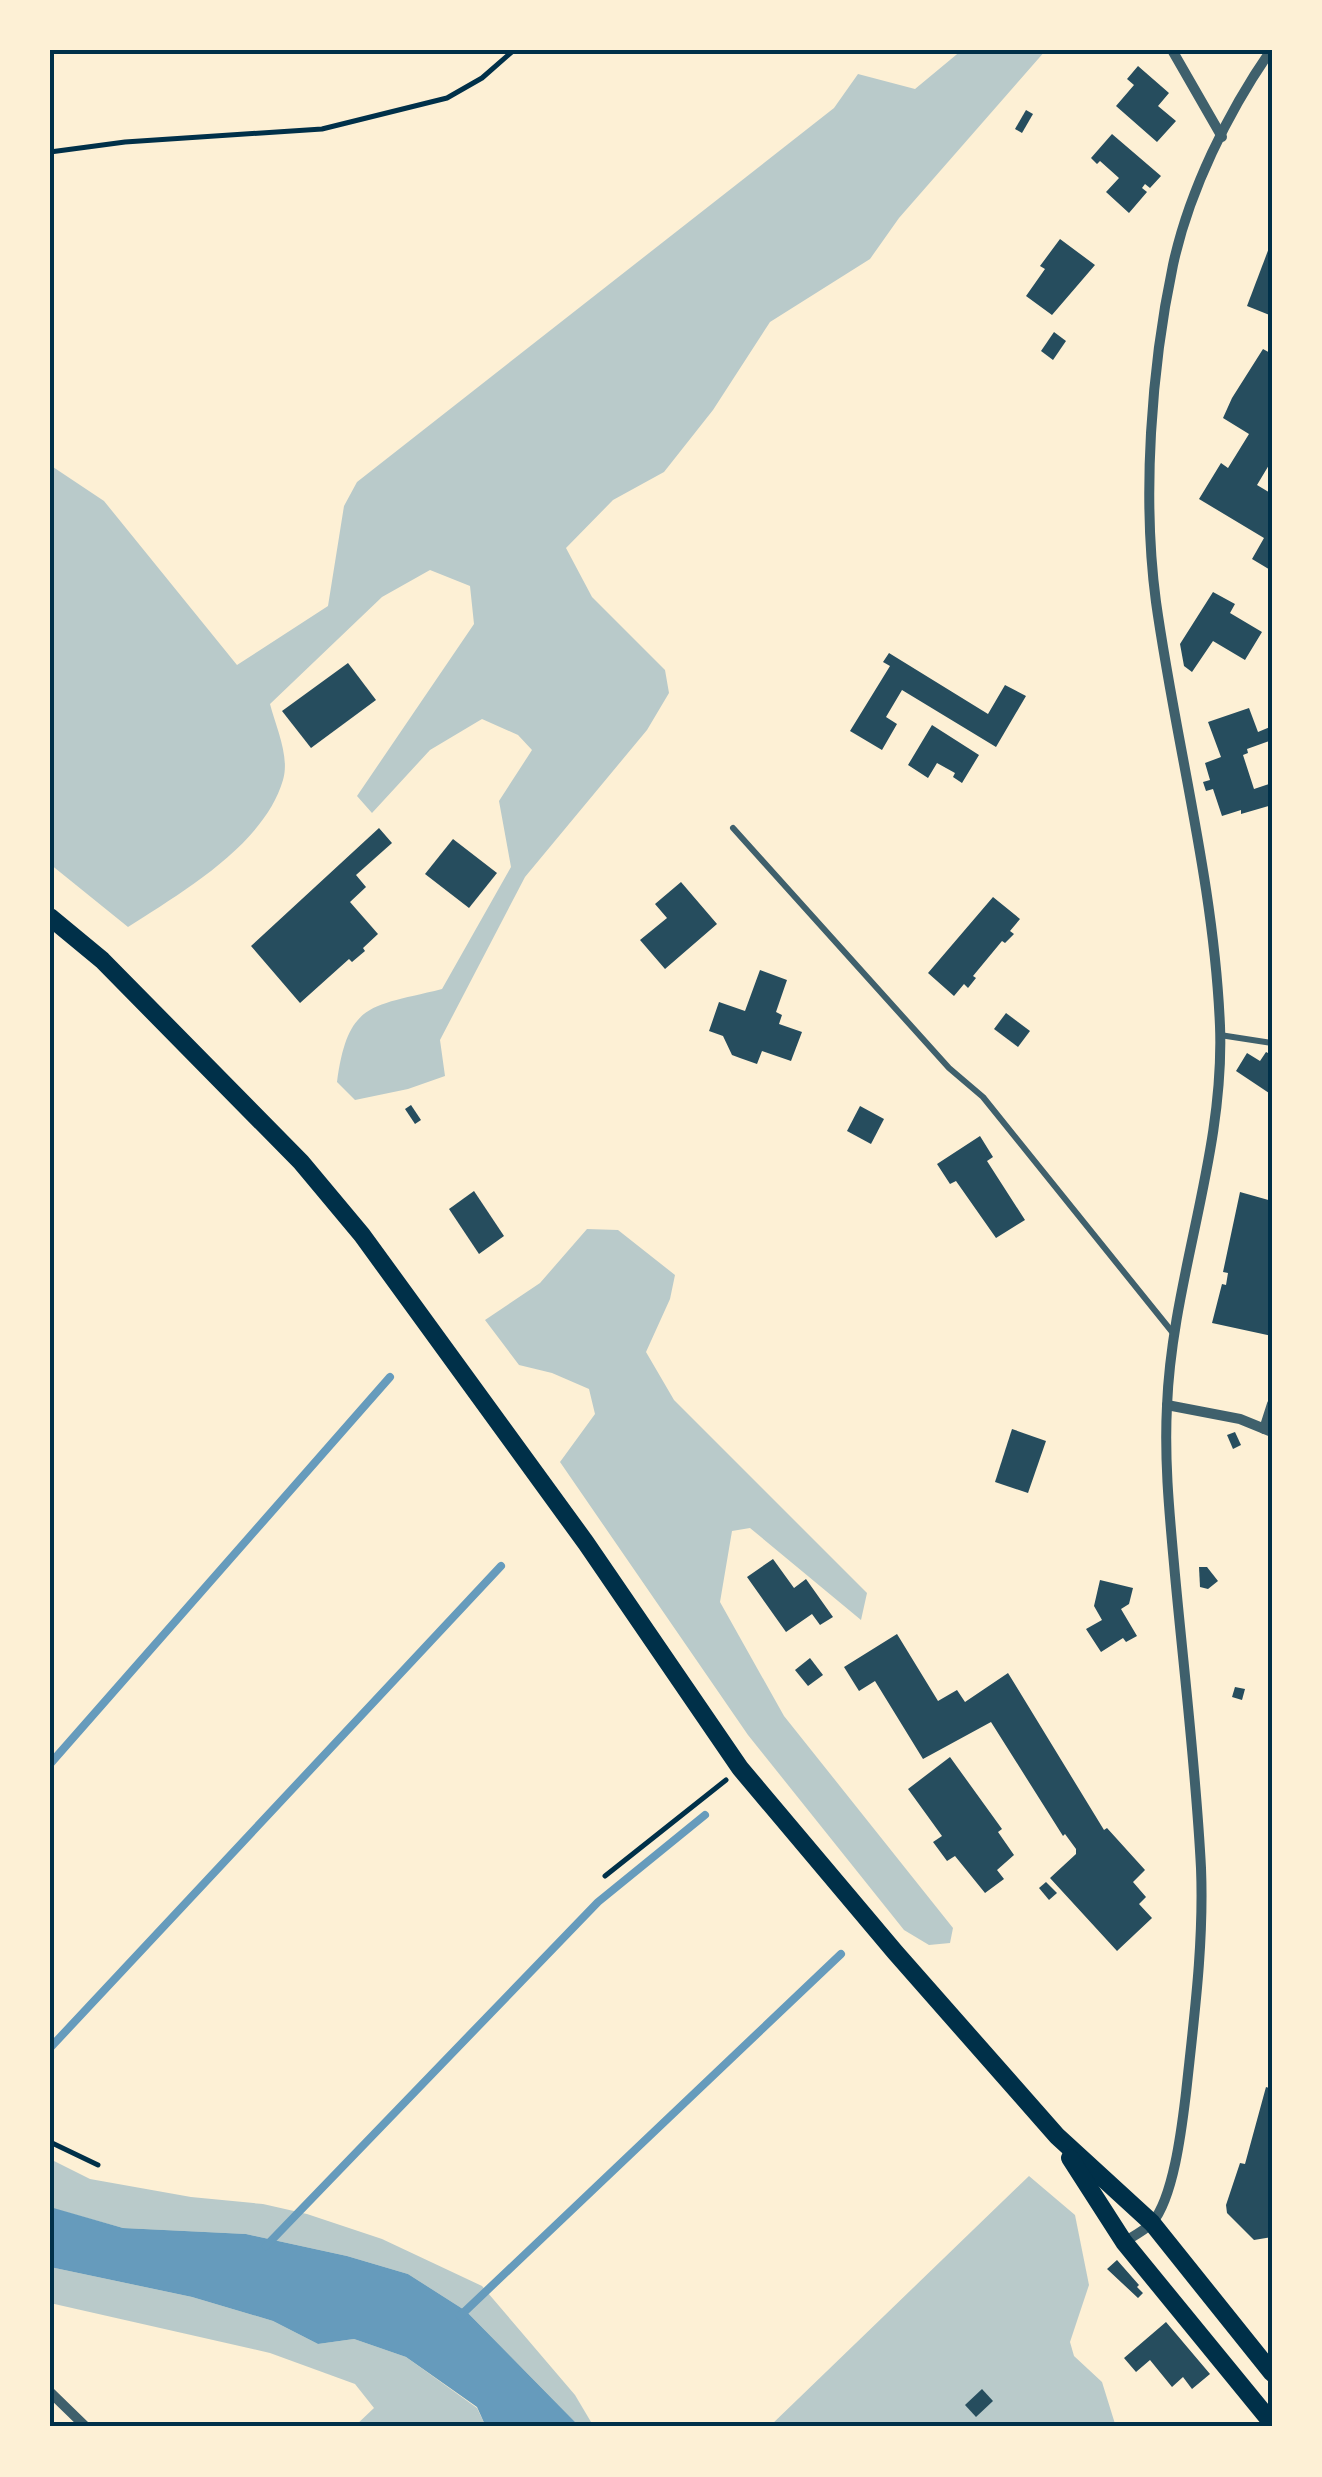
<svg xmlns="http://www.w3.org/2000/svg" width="1322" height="2477" viewBox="0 0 1322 2477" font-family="'Titillium Web',sans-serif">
  <rect width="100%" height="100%" fill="#fdf0d5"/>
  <!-- green -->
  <g fill="#b9caca">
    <path d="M 962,50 L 1046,50 L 899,218 L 870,259 L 770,322 L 713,410 L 664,472 L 613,500 L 566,548 L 592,597 L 665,670 L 669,693 L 647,730 L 525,877 L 440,1040 L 445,1076 L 408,1089 L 355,1100 L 337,1082 C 348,1001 371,1007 442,989 L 511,867 L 499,801 L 532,750 L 518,735 L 482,719 L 430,750 L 372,813 L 357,796 L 474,624 L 470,586 L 430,570 L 382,597 L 270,704 C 276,727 290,757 283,780 C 264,845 182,892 128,927 L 50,864 L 50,465 L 104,501 L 237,665 L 328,606 L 344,506 L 357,482 L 834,108 L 858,74 L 915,89 Z"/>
    <path d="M 587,1229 L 618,1230 L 675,1275 L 670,1299 L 646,1352 L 674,1400 L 867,1593 L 861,1620 L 750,1528 L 732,1531 L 720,1602 L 784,1716 L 953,1928 L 950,1943 L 929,1945 L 904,1930 L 748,1735 L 560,1462 L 595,1414 L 589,1389 L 552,1373 L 519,1365 L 485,1320 L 540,1283 Z"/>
    <path d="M 50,2159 L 90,2179 L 191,2197 L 263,2204 L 307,2214 L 382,2239 L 482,2286 L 575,2395 L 594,2427 L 580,2427 L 466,2311 L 408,2274 L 347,2256 L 246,2234 L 123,2228 L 51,2208 Z"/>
    <path d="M 1029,2176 L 1075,2215 L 1089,2285 L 1070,2342 L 1074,2356 L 1102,2382 L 1116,2427 L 769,2427 Z"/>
    <path d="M 50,2267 L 192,2297 L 273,2321 L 318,2344 L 354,2339 L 406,2357 L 477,2408 L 486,2427 L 354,2427 L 374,2408 L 355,2384 L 270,2353 L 50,2303 Z"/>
  </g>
  <!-- water -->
  <path fill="#669bbc" d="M 50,2207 L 123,2228 L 246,2234 L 347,2256 L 408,2274 L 466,2311 L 580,2427 L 486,2427 L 477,2407 L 406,2357 L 354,2339 L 318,2344 L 273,2321 L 192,2297 L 50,2267 Z"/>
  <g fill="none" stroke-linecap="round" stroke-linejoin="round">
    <!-- stream -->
    <g stroke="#669bbc" stroke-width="8">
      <path d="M 50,1764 L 390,1377"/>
      <path d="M 50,2048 L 501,1566"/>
      <path d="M 266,2246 L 598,1902 L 705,1815"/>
      <path d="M 460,2316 L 841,1954"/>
    </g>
  </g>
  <!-- building -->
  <g fill="#264d5e">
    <path d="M 1138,66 L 1169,93 L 1158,106 L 1176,121 L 1157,142 L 1116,106 L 1134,85 L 1127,79 Z"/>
    <path d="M 1026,110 L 1033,114 L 1022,133 L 1015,129 Z"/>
    <path d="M 1112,134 L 1161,176 L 1150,188 L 1145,184 L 1142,188 L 1147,192 L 1129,213 L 1106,192 L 1119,178 L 1100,161 L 1097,164 L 1091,158 Z"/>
    <path d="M 1060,239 L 1095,265 L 1052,315 L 1026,296 L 1045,269 L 1040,266 Z"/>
    <path d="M 1272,240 L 1272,316 L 1247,306 Z"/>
    <path d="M 1054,332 L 1066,341 L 1053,360 L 1041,351 Z"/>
    <path d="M 1263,349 L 1272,354 L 1272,460 L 1257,485 L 1272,494 L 1272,571 L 1252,559 L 1264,538 L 1199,499 L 1221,463 L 1228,468 L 1249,434 L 1223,418 L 1232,398 Z"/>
    <path d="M 1213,592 L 1235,604 L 1230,613 L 1262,632 L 1245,660 L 1213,641 L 1192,672 L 1184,666 L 1180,644 Z"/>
    <path d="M 889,653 L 988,714 L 1005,685 L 1026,696 L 996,747 L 902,690 L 886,717 L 897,724 L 882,750 L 850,731 L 890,666 L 883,662 Z"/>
    <path d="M 348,663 L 376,700 L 311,748 L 282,711 Z"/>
    <path d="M 1249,708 L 1258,732 L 1270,727 L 1272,740 L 1247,749 L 1248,753 L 1243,755 L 1254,789 L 1272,783 L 1272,805 L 1241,814 L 1241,810 L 1222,816 L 1213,789 L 1206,791 L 1203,782 L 1210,780 L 1205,763 L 1221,757 L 1208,722 Z"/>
    <path d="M 932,725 L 979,755 L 962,783 L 953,777 L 955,773 L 937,763 L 928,778 L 908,765 Z"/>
    <path d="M 379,828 L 392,843 L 356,875 L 366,887 L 350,902 L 378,934 L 363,948 L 365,951 L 352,962 L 349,959 L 300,1003 L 251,946 Z"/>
    <path d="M 453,839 L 497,873 L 469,908 L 425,874 Z"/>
    <path d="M 681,882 L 717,924 L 665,969 L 640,940 L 667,918 L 655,904 Z"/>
    <path d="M 993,897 L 1020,919 L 1010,931 L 1014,934 L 1005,943 L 1002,941 L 973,976 L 976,978 L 968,988 L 964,984 L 954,996 L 928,973 Z"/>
    <path d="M 760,970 L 787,980 L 776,1012 L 782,1015 L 779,1024 L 802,1032 L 791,1061 L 762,1051 L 757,1064 L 740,1058 L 732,1055 L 723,1036 L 709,1031 L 719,1002 L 745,1011 Z"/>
    <path d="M 1006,1013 L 1030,1031 L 1018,1047 L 994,1029 Z"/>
    <path d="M 1266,1052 L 1272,1055 L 1272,1095 L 1236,1071 L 1247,1053 L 1260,1061 Z"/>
    <path d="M 411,1105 L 421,1120 L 415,1124 L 405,1109 Z"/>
    <path d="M 860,1106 L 884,1119 L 871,1144 L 847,1131 Z"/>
    <path d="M 980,1136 L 993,1157 L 987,1161 L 1025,1220 L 996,1238 L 956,1181 L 950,1184 L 937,1164 Z"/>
    <path d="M 474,1191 L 504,1236 L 479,1254 L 449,1209 Z"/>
    <path d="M 1240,1192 L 1272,1201 L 1272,1336 L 1212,1323 L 1222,1284 L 1226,1285 L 1228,1273 L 1223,1272 Z"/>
    <path d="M 1012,1429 L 1046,1441 L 1028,1493 L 995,1482 Z"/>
    <path d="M 1235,1432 L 1241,1445 L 1233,1449 L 1227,1435 Z"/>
    <path d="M 773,1559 L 794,1588 L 806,1579 L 833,1617 L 820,1625 L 812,1614 L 786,1632 L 747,1577 Z"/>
    <path d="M 1199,1567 L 1207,1567 L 1218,1581 L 1208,1589 L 1200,1587 Z"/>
    <path d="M 1100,1580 L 1133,1588 L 1129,1604 L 1121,1609 L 1137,1636 L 1126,1642 L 1123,1638 L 1101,1652 L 1086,1629 L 1102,1620 L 1094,1606 Z"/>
    <path d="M 897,1634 L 938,1701 L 957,1690 L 965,1702 L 1008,1673 L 1104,1830 L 1107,1828 L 1145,1870 L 1133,1882 L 1146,1897 L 1139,1904 L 1152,1918 L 1117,1951 L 1050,1878 L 1076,1854 L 1076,1849 L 1065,1834 L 1063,1836 L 991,1722 L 923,1759 L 875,1681 L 859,1691 L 844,1667 Z"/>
    <path d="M 810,1658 L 823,1675 L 808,1686 L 795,1670 Z"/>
    <path d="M 1235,1687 L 1245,1689 L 1242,1700 L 1232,1697 Z"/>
    <path d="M 950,1757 L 1002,1829 L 998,1832 L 1014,1855 L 997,1870 L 1004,1879 L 985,1893 L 955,1856 L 947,1861 L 933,1842 L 942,1836 L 908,1789 Z"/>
    <path d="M 1046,1882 L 1057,1893 L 1049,1900 L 1039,1888 Z"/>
    <path d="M 1266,2087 L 1272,2089 L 1272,2237 L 1254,2240 L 1227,2213 L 1226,2205 L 1240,2163 L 1245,2164 Z"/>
    <path d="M 1117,2260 L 1139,2285 L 1137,2287 L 1143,2293 L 1138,2298 L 1107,2269 Z"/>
    <path d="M 1166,2322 L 1210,2374 L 1192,2389 L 1183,2377 L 1172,2387 L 1150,2360 L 1136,2372 L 1124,2358 Z"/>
    <path d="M 982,2389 L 993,2401 L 976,2417 L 965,2405 Z"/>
  </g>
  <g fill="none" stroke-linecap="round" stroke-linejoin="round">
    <!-- path -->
    <g stroke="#003049" stroke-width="5">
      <path d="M 50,152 L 125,142 L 322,129 L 447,98 L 482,78 L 514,50"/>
      <path d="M 605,1876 L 726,1780"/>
      <path d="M 50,2142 L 98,2165"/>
    </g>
    <!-- service -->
    <g stroke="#3f606c" stroke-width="6">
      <path d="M 733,828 L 949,1068 L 983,1097 L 1173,1333"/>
      <path d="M 1220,1035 L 1272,1043"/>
    </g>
    <!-- minor -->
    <g stroke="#3f606c" stroke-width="10">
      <path d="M 1172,50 L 1222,137"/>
      <path d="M 1167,1405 L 1240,1419 L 1272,1432"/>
      <path d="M 1264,1429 L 1272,1404"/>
      <path d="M 1124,2242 C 1132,2237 1145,2230 1152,2223 C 1174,2197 1182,2126 1186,2093 C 1194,2018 1204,1944 1201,1868 C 1196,1770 1184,1672 1175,1575 C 1170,1519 1164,1463 1167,1406 C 1172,1278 1225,1155 1220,1026 C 1214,883 1176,744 1156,602 C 1142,497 1151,369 1173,265 C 1189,191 1228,112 1271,50"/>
      <path d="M 50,2392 L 86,2427"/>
    </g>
    <!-- primary -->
    <g stroke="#003049" stroke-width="18">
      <path d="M 50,917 L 102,960 L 301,1162 L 362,1235 L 586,1543 L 740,1768 L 895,1952 L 1057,2136 L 1152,2223 L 1272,2373"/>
      <path d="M 1070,2158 L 1124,2242 L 1272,2423"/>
    </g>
  </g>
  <!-- border -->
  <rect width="1322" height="2477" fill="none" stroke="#fdf0d5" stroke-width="105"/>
  <rect x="52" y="52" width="1218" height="2372" fill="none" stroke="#003049" stroke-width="4"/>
</svg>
